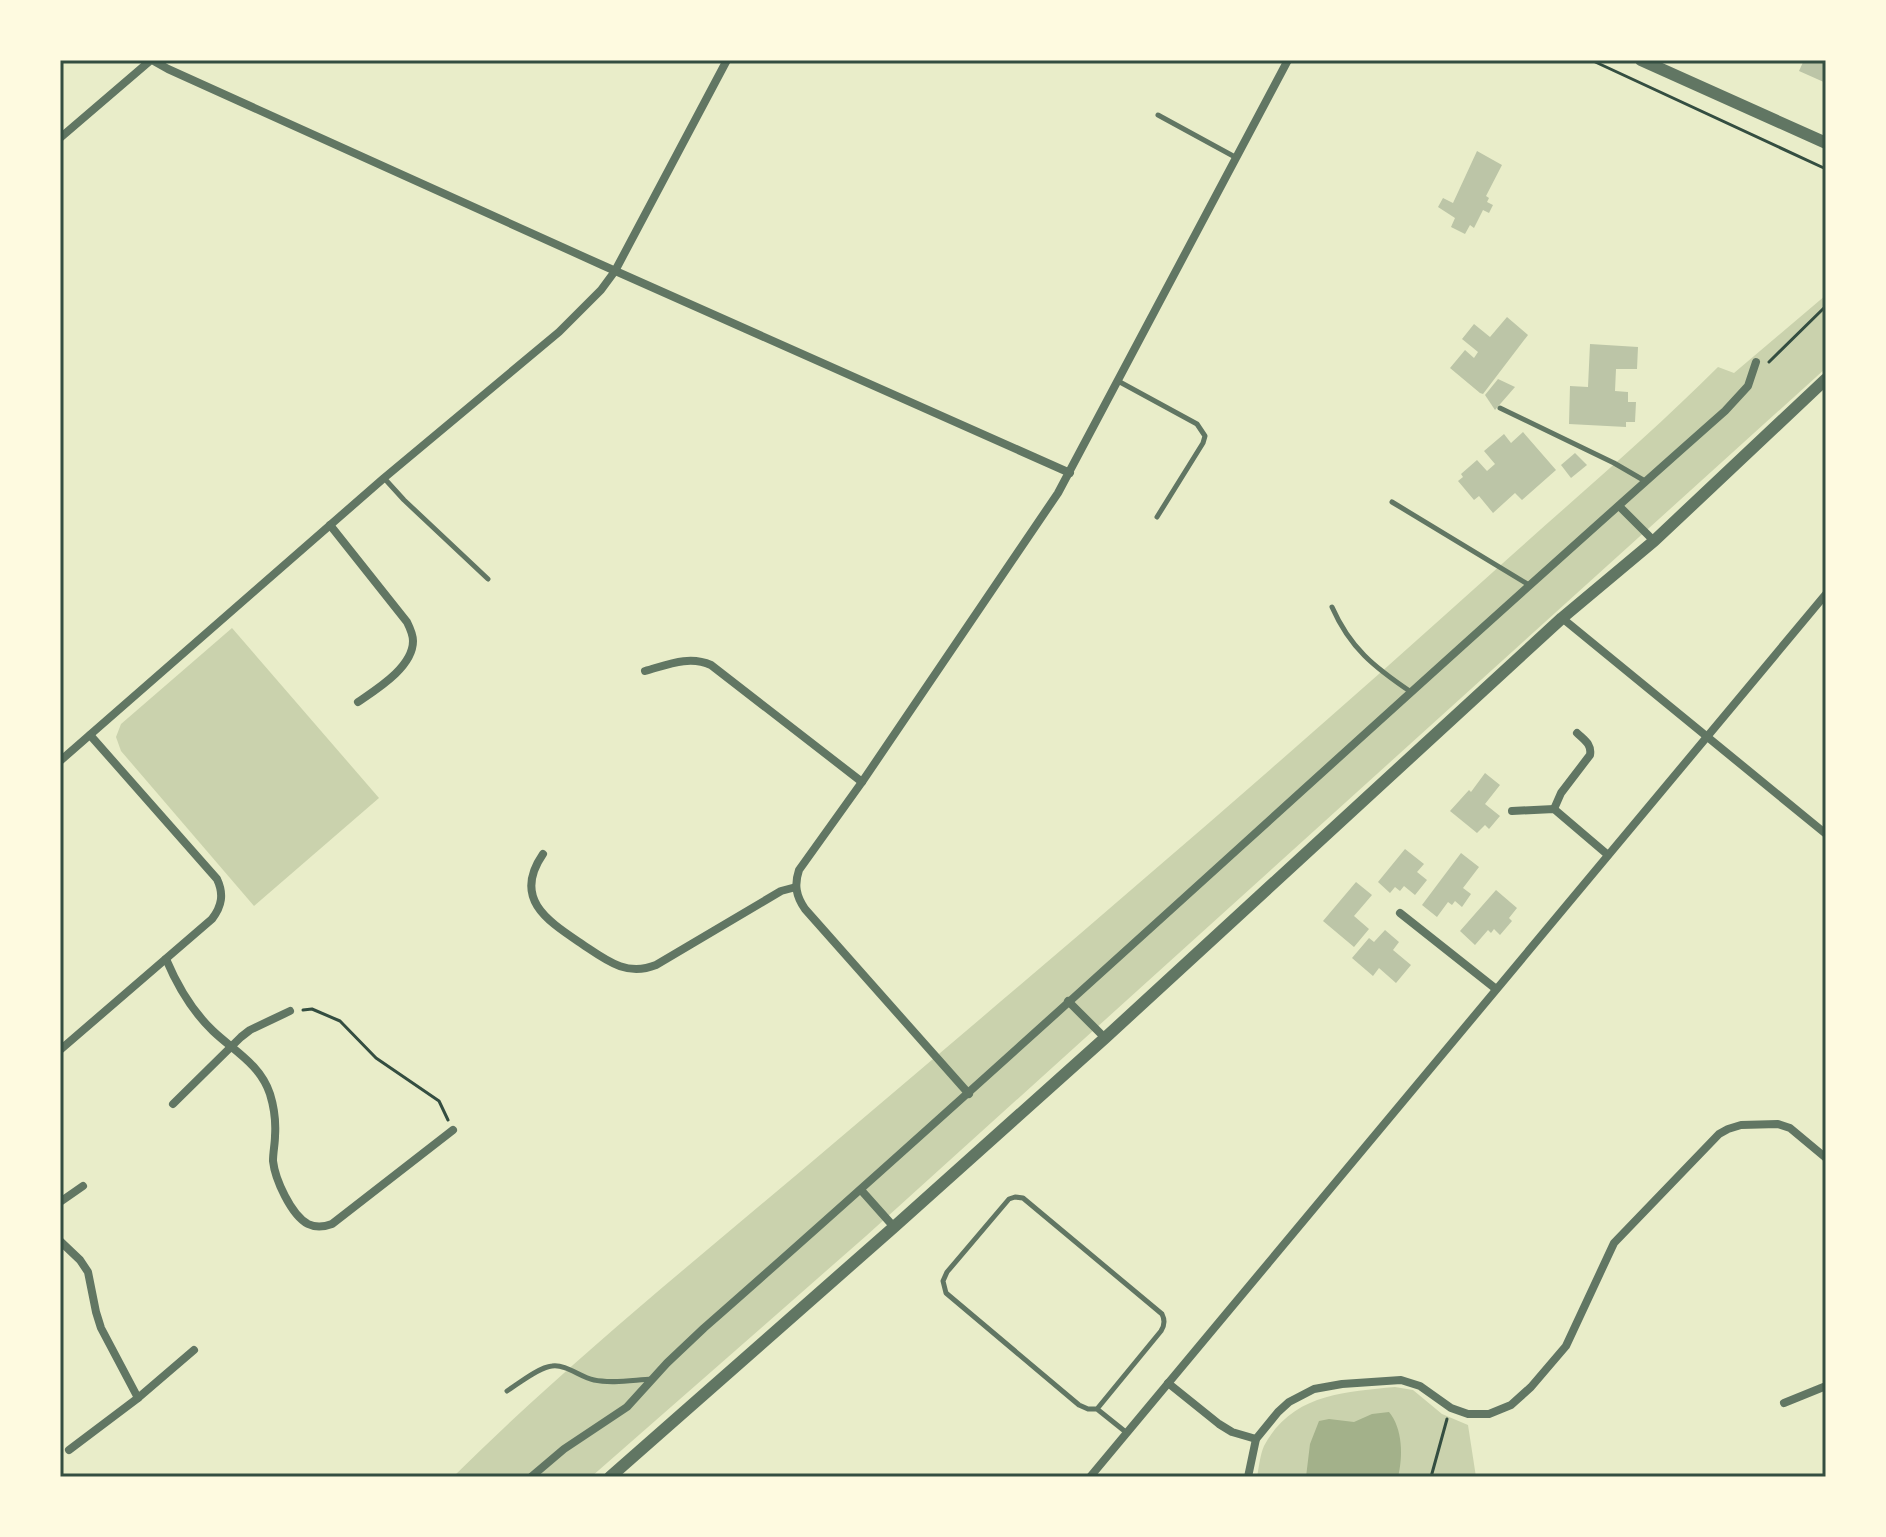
<svg xmlns="http://www.w3.org/2000/svg" width="1886" height="1537" viewBox="0 0 1886 1537" font-family="Rubik,sans-serif">
  <rect width="100%" height="100%" fill="#e9edc9"/>
  <!-- green -->
  <g fill="#cad2ad">
    <path d="M 1826,295 L 1826,368 L 866,1236 L 591,1477 L 453,1477 C 573,1358 706,1252 834,1143 C 1056,955 1277,767 1493,572 C 1568,504 1646,439 1718,367 L 1734,373 Z"/>
    <path d="M 232,628 L 379,798 L 254,906 L 121,751 L 116,737 L 121,724 Z"/>
    <path d="M 1395,1387 L 1413,1390 L 1442,1414 L 1468,1425 L 1476,1477 L 1257,1477 C 1259,1467 1260,1455 1264,1446 C 1292,1394 1343,1392 1395,1387 Z"/>
  </g>
  <!-- water -->
  <path fill="#a3b18a" d="M 1389,1412 C 1403,1429 1403,1457 1398,1477 L 1306,1477 L 1310,1444 L 1319,1421 L 1329,1419 L 1354,1422 L 1372,1414 Z"/>
  <!-- building -->
  <g fill="#bcc5a7">
    <path d="M 1804,60 L 1826,60 L 1826,83 L 1799,71 Z"/>
    <path d="M 1477,151 L 1502,165 L 1486,196 L 1489,198 L 1487,202 L 1493,205 L 1489,213 L 1483,210 L 1474,228 L 1470,225 L 1465,234 L 1451,227 L 1455,218 L 1438,207 L 1443,198 L 1453,203 Z"/>
    <path d="M 1507,317 L 1528,335 L 1483,394 L 1480,393 L 1450,368 L 1465,350 L 1474,358 L 1478,352 L 1462,339 L 1474,324 L 1490,337 Z"/>
    <path d="M 1590,344 L 1638,347 L 1637,369 L 1616,369 L 1615,391 L 1628,392 L 1628,402 L 1636,402 L 1635,422 L 1626,422 L 1626,427 L 1569,424 L 1570,386 L 1588,387 Z"/>
    <path d="M 1498,379 L 1515,387 L 1495,410 L 1485,395 Z"/>
    <path d="M 1523,432 L 1556,470 L 1522,500 L 1515,493 L 1493,513 L 1479,496 L 1474,500 L 1458,481 L 1463,477 L 1461,474 L 1477,460 L 1487,471 L 1495,464 L 1484,451 L 1504,434 L 1511,443 Z"/>
    <path d="M 1575,453 L 1587,465 L 1571,478 L 1561,465 Z"/>
    <path d="M 1485,773 L 1500,785 L 1485,804 L 1500,816 L 1489,829 L 1485,825 L 1477,833 L 1450,811 L 1469,790 L 1471,792 Z"/>
    <path d="M 1405,849 L 1424,864 L 1417,872 L 1427,880 L 1415,895 L 1404,886 L 1400,891 L 1395,887 L 1390,893 L 1378,882 Z"/>
    <path d="M 1461,853 L 1479,867 L 1463,888 L 1471,894 L 1462,907 L 1455,901 L 1452,905 L 1448,902 L 1437,917 L 1422,905 Z"/>
    <path d="M 1356,882 L 1372,895 L 1354,916 L 1369,929 L 1354,947 L 1323,921 Z"/>
    <path d="M 1496,890 L 1517,908 L 1509,918 L 1512,921 L 1500,935 L 1494,929 L 1491,933 L 1488,930 L 1475,945 L 1460,931 Z"/>
    <path d="M 1385,930 L 1399,942 L 1393,950 L 1411,965 L 1396,983 L 1379,968 L 1373,976 L 1352,958 L 1369,938 L 1374,942 Z"/>
  </g>
  <g fill="none" stroke-linecap="round" stroke-linejoin="round">
    <!-- path -->
    <g stroke="#344e41" stroke-width="3">
      <path d="M 1591,60 L 1826,169"/>
      <path d="M 1769,362 L 1826,306"/>
      <path d="M 303,1010 L 312,1009 L 340,1021 L 376,1058 L 439,1101 L 448,1120"/>
      <path d="M 1431,1477 L 1447,1419"/>
    </g>
    <!-- service -->
    <g stroke="#617663" stroke-width="5">
      <path d="M 1158,115 L 1235,157"/>
      <path d="M 1118,381 L 1197,424 L 1205,436 L 1203,443 L 1157,517"/>
      <path d="M 1500,408 L 1614,463 L 1645,481"/>
      <path d="M 384,478 L 404,500 L 488,579"/>
      <path d="M 1392,502 L 1529,585"/>
      <path d="M 1332,607 C 1350,648 1374,667 1411,692"/>
      <path d="M 507,1391 C 518,1384 539,1367 552,1366 C 566,1364 580,1377 594,1380 C 612,1384 633,1380 652,1379"/>
      <path d="M 1097,1409 L 1161,1331 C 1165,1325 1165,1320 1162,1314 L 1023,1198 L 1015,1197 L 1009,1199 L 947,1272 L 943,1281 L 946,1293 L 1079,1405 L 1088,1409 L 1097,1409 L 1127,1433"/>
    </g>
    <!-- minor -->
    <g stroke="#617663" stroke-width="8">
      <path d="M 152,60 L 168,69 L 602,265 L 1070,473"/>
      <path d="M 60,138 L 151,60"/>
      <path d="M 1619,506 L 1654,541"/>
      <path d="M 330,525 L 407,622 C 410,628 413,634 413,641 C 413,667 377,689 358,702"/>
      <path d="M 1562,618 L 1826,834"/>
      <path d="M 645,671 C 667,665 689,655 711,665 L 862,782"/>
      <path d="M 60,761 L 384,478 L 559,332 L 601,290 L 615,271 L 727,60"/>
      <path d="M 1554,809 L 1561,793 L 1590,755 C 1592,744 1584,740 1577,733"/>
      <path d="M 1512,811 L 1554,809 L 1608,855"/>
      <path d="M 543,854 C 512,899 548,921 582,944 C 606,960 626,977 656,965 L 781,891 L 796,887"/>
      <path d="M 1400,913 L 1496,989"/>
      <path d="M 166,959 C 177,985 192,1011 213,1031 C 234,1051 260,1064 270,1094 C 274,1107 276,1122 275,1136 C 275,1144 273,1152 273,1161 C 275,1179 291,1215 308,1224 C 316,1228 324,1227 332,1224 L 453,1130"/>
      <path d="M 1068,1001 L 1105,1038"/>
      <path d="M 60,1050 L 212,919 C 222,906 224,894 217,879 L 90,735"/>
      <path d="M 969,1094 L 805,909 C 796,896 794,885 799,870 L 862,782 L 1058,493 L 1288,60"/>
      <path d="M 173,1104 L 241,1037 L 250,1030 L 290,1011"/>
      <path d="M 861,1190 L 894,1227"/>
      <path d="M 60,1202 L 83,1186"/>
      <path d="M 60,1241 L 80,1260 L 88,1272 L 96,1312 L 101,1328 L 138,1398"/>
      <path d="M 1168,1383 L 1219,1424 L 1232,1432 L 1256,1439"/>
      <path d="M 1784,1403 L 1826,1386"/>
      <path d="M 69,1450 L 138,1398 L 194,1350"/>
      <path d="M 531,1477 L 564,1449 L 627,1407 L 667,1363 L 704,1328 C 1048,1026 1382,714 1725,411 L 1748,386 L 1756,362"/>
      <path d="M 1090,1477 L 1826,594"/>
      <path d="M 1248,1477 L 1256,1439 L 1278,1412 L 1289,1402 L 1314,1389 L 1342,1384 L 1401,1380 L 1420,1386 L 1451,1408 L 1468,1414 L 1489,1414 L 1511,1405 L 1531,1387 L 1566,1346 L 1614,1243 L 1719,1134 L 1728,1129 L 1741,1125 L 1778,1124 L 1790,1128 L 1826,1158"/>
    </g>
    <!-- tertiary -->
    <g stroke="#617663" stroke-width="12">
      <path d="M 1641,60 L 1826,143"/>
      <path d="M 610,1477 L 894,1227 L 1105,1038 L 1562,618 L 1654,541 L 1826,379"/>
    </g>
  </g>
  <!-- border -->
  <rect width="1886" height="1537" fill="none" stroke="#fefae0" stroke-width="124"/>
  <rect x="62" y="62" width="1762" height="1413" fill="none" stroke="#344e41" stroke-width="3"/>
</svg>
